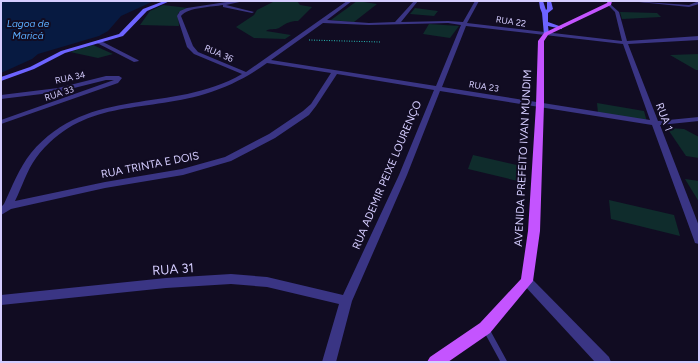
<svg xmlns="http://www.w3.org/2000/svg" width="700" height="363" viewBox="0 0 700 363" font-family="Figtree,sans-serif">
  <rect width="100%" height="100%" fill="#110c22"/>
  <!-- green -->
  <g fill="#0f2c2c">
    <path d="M 275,1 L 297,1 L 300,5 L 312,7 L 298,21 C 289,21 287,23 279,28 C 275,30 270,28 266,31 L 291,35 L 285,39 L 254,38 L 236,27 L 254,15 L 257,10 Z"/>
    <path d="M 357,1 L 377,4 L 354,22 L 331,20 Z"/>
    <path d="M 163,5 L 188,8 L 178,13 L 179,26 L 140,25 L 150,11 Z"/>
    <path d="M 415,8 L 438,11 L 434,16 L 410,14 Z"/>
    <path d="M 620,12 L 657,13 L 661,17 L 622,19 Z"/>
    <path d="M 429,24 L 459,26 L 450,38 L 423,34 Z"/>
    <path d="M 93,45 L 113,54 L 98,58 L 70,52 Z"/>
    <path d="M 699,54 L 699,70 L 696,70 L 670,55 Z"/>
    <path d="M 597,103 L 644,111 L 647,122 L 598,113 Z"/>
    <path d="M 667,128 L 684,129 L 699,137 L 699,158 L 686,156 Z"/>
    <path d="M 473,155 L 525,167 L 522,182 L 468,169 Z"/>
    <path d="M 685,179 L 699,181 L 699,202 Z"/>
    <path d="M 609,200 L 674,215 L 680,236 L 611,219 Z"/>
  </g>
  <!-- water -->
  <path fill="#071a41" d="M 1,1 L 154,1 L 121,16 L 108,31 L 99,36 L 38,54 L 32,59 L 1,73 Z"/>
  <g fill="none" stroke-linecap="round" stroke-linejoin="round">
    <!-- path -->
    <path stroke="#27b9b5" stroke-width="1" stroke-dasharray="1 1.5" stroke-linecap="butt" d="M 309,40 L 380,42"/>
    <!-- lane -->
    <path stroke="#3a3584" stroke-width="6" d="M 486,329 L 504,362"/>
    <!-- street -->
    <g fill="#3a3584" fill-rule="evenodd">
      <path d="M 233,1 L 244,1 L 226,5 L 254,12 L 252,13 L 223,7 L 223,5 C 213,7 188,7 181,16 L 193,46 L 198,52 L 246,72 L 347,1 L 352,1 L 327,20 L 369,23 L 395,22 L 414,1 L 418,1 L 401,22 L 448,21 L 463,22 L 475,1 L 479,1 L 467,23 L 622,41 L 615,12 L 607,4 L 609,3 L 619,12 L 627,41 L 699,36 L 699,40 L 628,44 L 658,121 L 699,117 L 699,121 L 660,125 L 699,226 L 699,244 L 695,243 L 694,240 L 652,125 L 440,91 L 407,175 L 352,301 L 336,362 L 322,362 L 339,304 L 267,287 L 231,284 L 166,288 L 1,305 L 1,295 L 166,278 L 231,274 L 267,277 L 343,295 L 399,175 L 434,90 L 337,74 L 316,106 L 309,115 L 275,138 L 231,161 L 183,175 L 105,188 L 11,209 L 1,215 L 1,207 L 4,204 C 12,187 19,168 31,153 C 90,84 171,115 242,74 L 194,54 L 187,47 L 177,16 L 180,11 L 187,8 ZM 323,23 L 369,25 L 448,23 L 461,25 L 436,86 L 271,60 ZM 466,26 L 623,44 L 650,120 L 442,87 ZM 267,63 L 331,73 L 311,104 L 303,111 L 269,134 L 225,157 L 182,169 L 105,182 L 15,201 C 22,187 27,170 36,158 C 82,98 142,113 205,94 C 228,87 248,77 267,63 Z"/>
      <path d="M 629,1 L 689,5 L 699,1 L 699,4 L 689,7 Z"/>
      <path d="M 99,40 L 138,60 L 139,61 L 134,62 L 97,43 L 97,41 Z"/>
      <path d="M 106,76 L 119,76 L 122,78 L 118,83 L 1,124 L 1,120 L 114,80 L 106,80 L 58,92 L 1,99 L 1,95 L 58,88 Z"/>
      <path d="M 527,276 L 531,278 L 609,357 L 611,362 L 595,362 L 523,284 L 521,281 L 523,278 Z"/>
    </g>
    <!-- secondary -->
    <g fill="#6d64ff" fill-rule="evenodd">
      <path d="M 164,1 L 170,1 L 147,11 L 123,36 L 65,53 L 34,69 L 1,81 L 1,77 L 30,67 L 61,51 L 119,34 L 143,9 Z"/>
      <path d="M 539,1 L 543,1 L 546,10 L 547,9 L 547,1 L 551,1 L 553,9 L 548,13 L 548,22 L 562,27 L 562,29 L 548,26 L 549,34 L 544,35 L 542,13 L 540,8 Z"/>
    </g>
    <!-- primary -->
    <path fill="#c454ff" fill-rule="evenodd" d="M 608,1 L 612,1 L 611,5 L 548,35 L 544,41 L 544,105 L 540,231 L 533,281 L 490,333 L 448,362 L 427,362 L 430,357 L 480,323 L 521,279 L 528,231 L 536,105 L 538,41 L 544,33 L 607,3 Z"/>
  </g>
  <g text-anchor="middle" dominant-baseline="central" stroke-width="4" stroke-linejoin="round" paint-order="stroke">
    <!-- far-street labels -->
    <g font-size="9" fill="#d5cdff" stroke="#110c22">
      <text transform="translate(511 21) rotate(8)">RUA 22</text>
      <text transform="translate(219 53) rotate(23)">RUA 36</text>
      <text transform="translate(70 77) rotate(-12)">RUA 34</text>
      <text transform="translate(484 86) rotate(9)">RUA 23</text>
      <text transform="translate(59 93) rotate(-18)">RUA 33</text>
    </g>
    <!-- far-water labels -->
    <g font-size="10" font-style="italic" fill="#5baeff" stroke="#110c22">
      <text x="28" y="23">Lagoa de<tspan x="28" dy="12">Maricá</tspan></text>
    </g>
    <!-- street labels -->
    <g font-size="11" fill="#d5cdff" stroke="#110c22">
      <text transform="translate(664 117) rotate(69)">RUA 1</text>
      <text transform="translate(523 158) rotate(-87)">AVENIDA PREFEITO IVAN MUNDIM</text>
      <text transform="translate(150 165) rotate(-11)">RUA TRINTA E DOIS</text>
      <text transform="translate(387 175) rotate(-67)">RUA ADEMIR PEIXE LOURENÇO</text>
    </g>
    <!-- near-street labels -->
    <g font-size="13" fill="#d5cdff" stroke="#110c22">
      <text transform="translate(173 269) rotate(-4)">RUA 31</text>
    </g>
  </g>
  <!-- border -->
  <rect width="700" height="363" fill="none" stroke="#d5cdff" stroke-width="4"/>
</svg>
